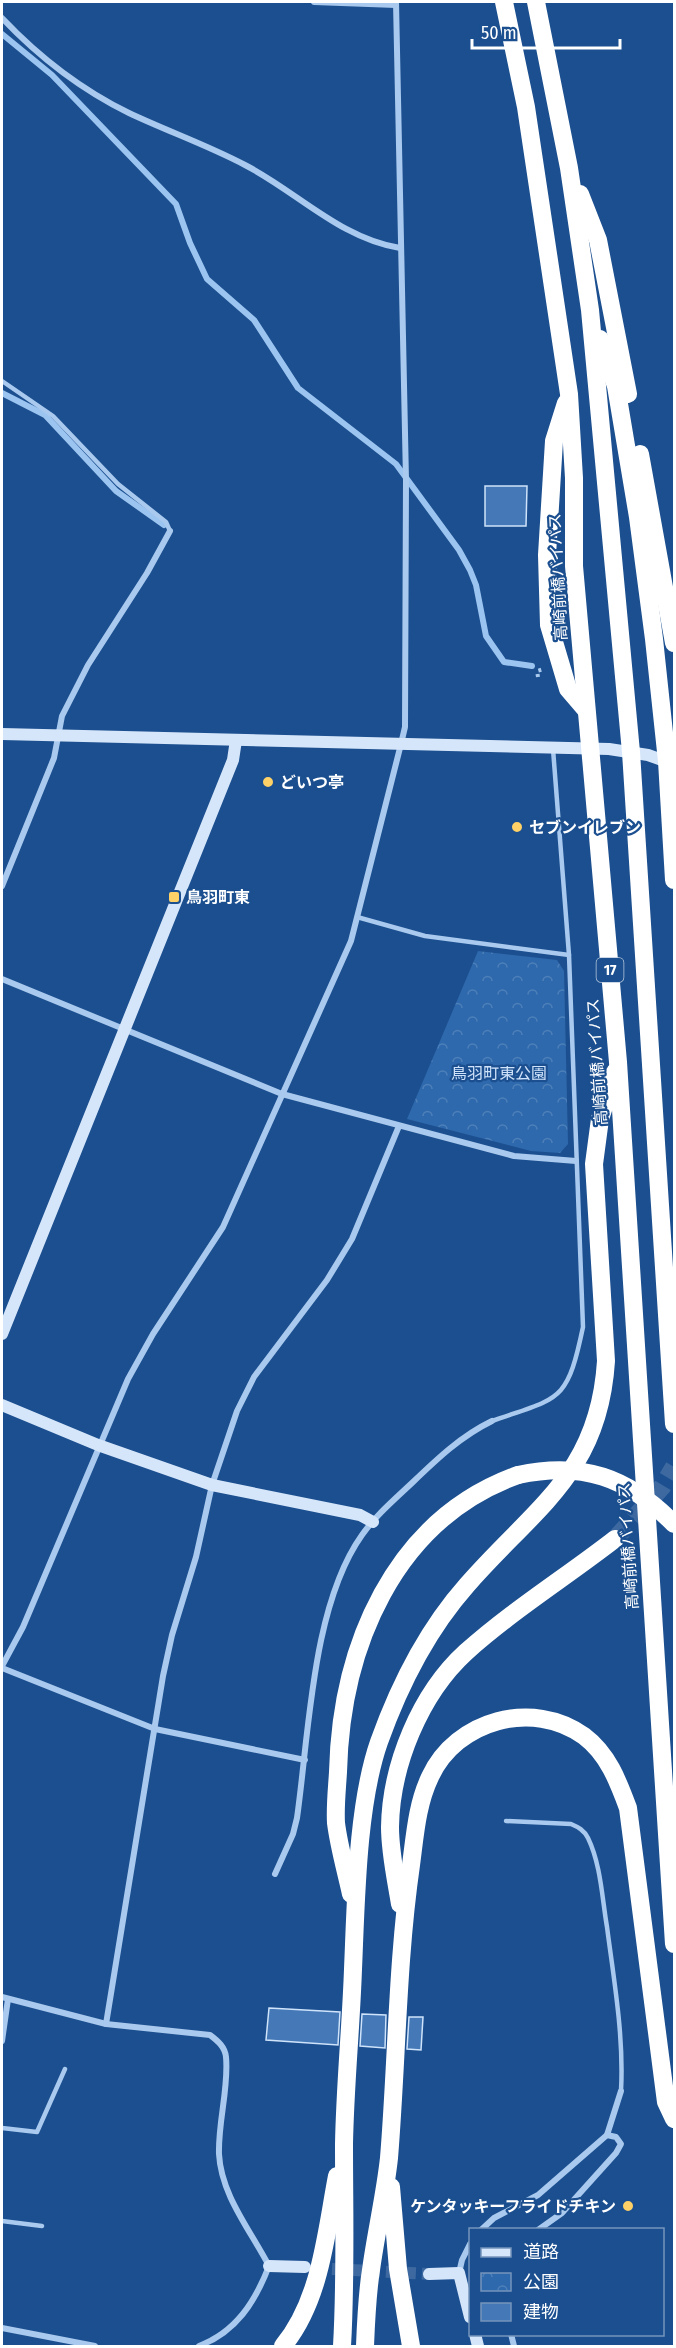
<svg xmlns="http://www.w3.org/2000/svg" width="676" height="2348" viewBox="0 0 676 2348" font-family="'Fira Sans Condensed','Noto Sans JP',sans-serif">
  <defs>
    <pattern id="park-crowns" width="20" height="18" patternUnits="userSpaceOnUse" patternTransform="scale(1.5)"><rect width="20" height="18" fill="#2e69ad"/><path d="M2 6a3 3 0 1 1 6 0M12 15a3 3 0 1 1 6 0" fill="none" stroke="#4d80b9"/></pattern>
  </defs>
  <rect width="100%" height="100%" fill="#1b4f8f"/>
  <!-- park -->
  <path fill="url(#park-crowns)" d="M 478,951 L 557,960 L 564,971 L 568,1144 L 560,1153 L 531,1151 L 407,1119 Z"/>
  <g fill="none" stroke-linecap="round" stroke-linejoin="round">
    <!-- stream -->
    <g stroke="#9cc4f0" stroke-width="6">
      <path d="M 2,34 L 52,75 L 176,204 L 190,243 L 207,279 L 254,320 L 298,388 L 396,464 L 459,550 L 470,570 L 476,585 L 486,636 L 504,662 L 532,666"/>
      <path d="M 2,393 L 45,415 L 116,491 L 164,525"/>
    </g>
  </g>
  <!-- building -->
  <g fill="#4478b7" stroke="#cfe3fa" stroke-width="1.5">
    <path d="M 485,486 L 527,486 L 526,526 L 485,526 Z"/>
    <path d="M 269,2008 L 340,2012 L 338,2045 L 266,2040 Z"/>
    <path d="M 362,2014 L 386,2015 L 385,2048 L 360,2046 Z"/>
    <path d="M 409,2017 L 423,2017 L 421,2050 L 407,2049 Z"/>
  </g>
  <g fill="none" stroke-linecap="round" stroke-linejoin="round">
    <!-- secondary-tunnel -->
    <path stroke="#3d69a0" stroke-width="12" stroke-dasharray="12 6" stroke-linecap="butt" d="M 314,2268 L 429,2274"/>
    <!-- highway-tunnel -->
    <path stroke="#3d69a0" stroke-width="18" stroke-dasharray="18 9" stroke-linecap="butt" d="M 615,1539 L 662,1487 L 674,1467"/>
    <!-- path -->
    <path stroke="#a9c9ee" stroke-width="4" stroke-dasharray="3 4.5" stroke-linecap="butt" d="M 538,677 L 537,671 L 544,669"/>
    <!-- lane -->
    <g stroke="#a9c9ee" stroke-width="4.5">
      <path d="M 2,381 L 53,416 L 118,484 L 166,522 L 170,531"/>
      <path d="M 357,917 L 425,936 L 569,955"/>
      <path d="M 492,1421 C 561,1397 567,1403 583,1327 L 569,955 L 553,749"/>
      <path d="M 506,1821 L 571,1824 C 578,1827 584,1830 588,1838 C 601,1865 602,1898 607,1927 C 614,1981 624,2036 621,2091"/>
      <path d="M 2,2128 L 37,2132 L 65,2069"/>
      <path d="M 2,2221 L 42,2226"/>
    </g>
    <!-- street -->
    <g stroke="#a9c9ee" stroke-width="6">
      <path d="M 314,2 L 396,5"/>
      <path d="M 2,18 C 38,56 82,90 129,113 C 167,131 207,145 245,165 C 296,191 341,239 400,248"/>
      <path d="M 2,886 L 54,758 L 62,716 L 88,665 L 147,573 L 170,531"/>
      <path d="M 2,979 L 282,1094 L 514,1156 L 576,1161"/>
      <path d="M 2,1666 L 23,1627 L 128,1379 L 153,1334 L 223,1227 L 351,941 L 401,744 L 405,727 L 406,480 L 396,2"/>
      <path d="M 2,1668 L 155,1729 L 305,1760"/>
      <path d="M 275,1874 L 293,1834 L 297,1818 C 309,1734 312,1605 362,1535 C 376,1515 395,1499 413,1482 C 437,1459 461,1436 492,1421"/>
      <path d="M 2,1997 L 106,2024 L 210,2035 C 218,2041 225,2047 226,2057 C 229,2087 218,2122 219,2154 C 221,2195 251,2231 269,2266 C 255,2302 236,2332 199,2346"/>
      <path d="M 106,2024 L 163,1676 L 172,1635 L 196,1557 L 212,1485 L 237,1411 L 254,1377 L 327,1280 L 352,1239 L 399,1126"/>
      <path d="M 2,2041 L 8,1999"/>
      <path d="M 481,2230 L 494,2218 L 538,2195 L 607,2135 L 621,2091"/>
      <path d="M 538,2230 L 562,2213 L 616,2153 L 621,2144 L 616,2137 L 607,2135"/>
      <path d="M 459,2273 L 462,2260 L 470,2244"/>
      <path d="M 2,2328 L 95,2346"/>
      <path d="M 511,2334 L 514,2346"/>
    </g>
    <!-- secondary -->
    <g stroke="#d6e6fa" stroke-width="12">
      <path d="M 2,734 L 609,749 L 648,755 L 673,764"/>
      <path d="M 2,1334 L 233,760 L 236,740"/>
      <path d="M 2,1405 L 98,1445 L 212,1485 L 360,1515 L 373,1522"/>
      <path d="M 269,2266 L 305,2267"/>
      <path d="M 429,2274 L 459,2273 L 470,2317"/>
      <path d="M 475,2334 L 478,2346"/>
    </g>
    <!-- highway -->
    <g stroke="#fff" stroke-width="18">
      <path d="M 504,2 L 526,107 L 569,394 L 574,478 L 574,566 L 618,1062 L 674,1944"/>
      <path d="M 536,2 L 569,168 L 590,310 L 631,752 L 674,1424"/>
      <path d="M 580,194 L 598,240 L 628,394"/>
      <path d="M 600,339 L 616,386 L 638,517 L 654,639 L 667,761 L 674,880"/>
      <path d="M 566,403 L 554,441 L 547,555 L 549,625 L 568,689 L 586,710"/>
      <path d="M 640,454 L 674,643"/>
      <path d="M 351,1894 C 346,1871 339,1847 336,1823 C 335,1806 337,1789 338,1772 C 341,1648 393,1520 518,1475"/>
      <path d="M 400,1904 C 396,1879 390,1853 390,1827 C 391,1765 420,1694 466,1652 C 513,1610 566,1577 615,1539"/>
      <path d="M 391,2187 L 398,2269 L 411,2346"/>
      <path d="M 283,2346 C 321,2300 326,2233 337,2176"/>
      <path d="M 342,2346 C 346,2279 344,2212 344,2144 C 345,2086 351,2027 353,1969 C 356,1901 357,1805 379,1742 C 399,1686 428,1629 467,1585 C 534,1508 599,1474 606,1361 L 594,1164 L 600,1119 L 615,1072"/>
      <path d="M 365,2346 C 366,2321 367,2295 371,2270 C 376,2233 385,2195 389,2158 C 397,2060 397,1962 411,1865 C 415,1835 417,1804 430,1777 C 456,1720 533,1699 584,1736 C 608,1754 618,1781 628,1808 L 666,2102 L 674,2119"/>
    </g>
    <!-- highway-bridge -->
    <path stroke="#fff" stroke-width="18" d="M 518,1475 C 582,1461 628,1477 674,1524"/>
  </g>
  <!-- markers -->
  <g fill="#ffd166" stroke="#1b4f8f" stroke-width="2">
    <circle cx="268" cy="782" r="6"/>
    <circle cx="517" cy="827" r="6"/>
    <rect x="168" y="891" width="12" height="12" rx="3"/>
    <circle cx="628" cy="2206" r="6"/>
  </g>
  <g text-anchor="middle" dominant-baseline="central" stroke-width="4.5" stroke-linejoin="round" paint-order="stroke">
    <!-- shield labels -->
    <rect fill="#1b4f8f" stroke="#bbcadd" stroke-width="1.5" x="596.5" y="958" width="27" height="24" rx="4.5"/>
    <g font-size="15" font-weight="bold" fill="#fff">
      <text x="610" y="970">17</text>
    </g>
    <!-- street labels -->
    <g font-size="16" fill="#fff" stroke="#1b4f8f">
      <text transform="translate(558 577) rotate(-93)">高崎前橋バイパス</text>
      <text transform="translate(597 1062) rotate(-94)">高崎前橋バイパス</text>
      <text transform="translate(628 1546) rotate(-94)">高崎前橋バイパス</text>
    </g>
    <!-- poi labels -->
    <g font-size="16" font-weight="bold" fill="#fff" stroke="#1b4f8f" text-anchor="start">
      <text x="280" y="782">どいつ亭</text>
      <text x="529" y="827">セブンイレブン</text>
      <text x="186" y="897">鳥羽町東</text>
      <text x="616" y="2206" text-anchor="end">ケンタッキーフライドチキン</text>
    </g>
    <!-- park labels -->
    <g font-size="16" fill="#cfe3fa" stroke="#1b4f8f">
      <text x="499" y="1073">鳥羽町東公園</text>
    </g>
  </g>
  <!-- border -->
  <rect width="676" height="2348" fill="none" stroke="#ffffff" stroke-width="6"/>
  <!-- legend -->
  <rect x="469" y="2228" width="195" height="108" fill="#1b4f8f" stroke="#7695bc" stroke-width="1.5"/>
  <rect x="481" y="2248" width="30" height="9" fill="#d6e6fa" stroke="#7695bc" stroke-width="1.5"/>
  <text x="523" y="2258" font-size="18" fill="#ffffff">道路</text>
  <rect x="481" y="2273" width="30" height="18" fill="url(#park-crowns)" stroke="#7695bc" stroke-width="1.5"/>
  <text x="523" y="2288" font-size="18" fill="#ffffff">公園</text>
  <rect x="481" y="2303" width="30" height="18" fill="#4478b7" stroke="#7695bc" stroke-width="1.5"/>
  <text x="523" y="2318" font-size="18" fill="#ffffff">建物</text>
  <!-- scale -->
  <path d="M472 39v9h148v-9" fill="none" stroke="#ffffff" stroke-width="3"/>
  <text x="481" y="39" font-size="18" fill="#ffffff" stroke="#1b4f8f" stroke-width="4.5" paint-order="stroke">50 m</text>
</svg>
